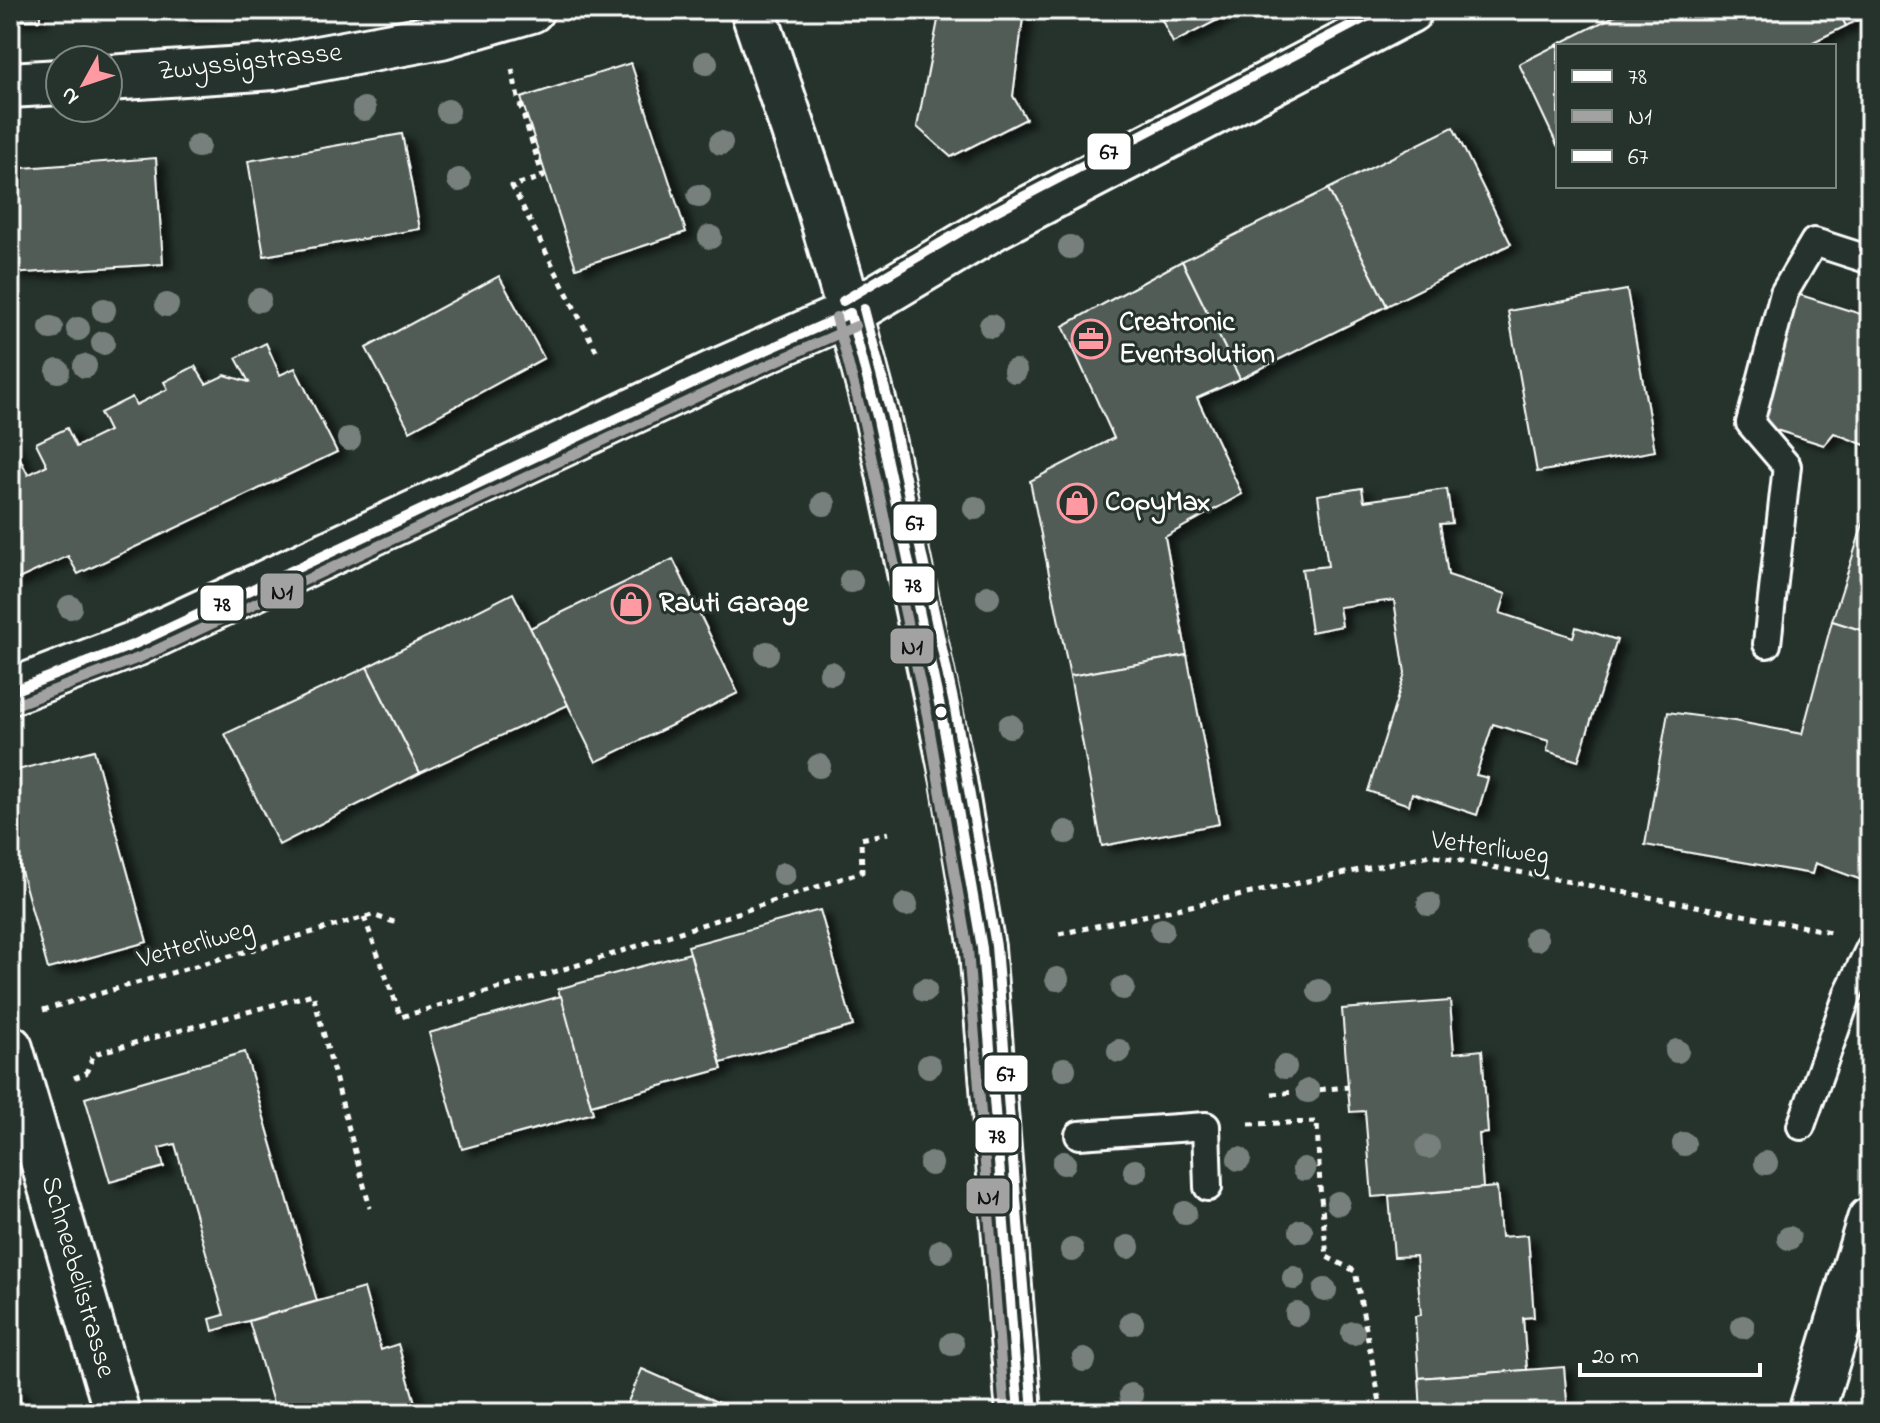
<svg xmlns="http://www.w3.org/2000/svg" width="1880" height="1423" viewBox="0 0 1880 1423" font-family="'Indie Flower',sans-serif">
  <defs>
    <filter id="shadow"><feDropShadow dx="9" dy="5" stdDeviation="4" flood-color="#0009"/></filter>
  </defs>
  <rect width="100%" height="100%" fill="#26332d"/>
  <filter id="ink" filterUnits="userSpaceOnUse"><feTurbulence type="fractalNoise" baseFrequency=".0125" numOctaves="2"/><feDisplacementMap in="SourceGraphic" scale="16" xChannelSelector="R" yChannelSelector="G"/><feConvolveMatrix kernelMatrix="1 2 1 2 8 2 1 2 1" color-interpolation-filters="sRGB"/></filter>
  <g filter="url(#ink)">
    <!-- building -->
    <g fill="#515c57" stroke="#fff" stroke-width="2" filter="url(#shadow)">
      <path d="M 10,10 L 40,10 L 40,19 L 10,21 Z"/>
      <path d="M 182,10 L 231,10 L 183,17 Z"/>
      <path d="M 940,10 L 1024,10 L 1013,96 L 1026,119 L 951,157 L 917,127 Z"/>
      <path d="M 1157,10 L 1237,10 L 1173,43 Z"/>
      <path d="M 1626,10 L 1838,10 L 1846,26 L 1805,46 L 1558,46 L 1558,147 L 1519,64 Z"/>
      <path d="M 1838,10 L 1870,10 L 1870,14 L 1846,26 Z"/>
      <path d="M 631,63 L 686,232 L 576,268 L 521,98 Z"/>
      <path d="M 1453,127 L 1511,244 L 1387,306 L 1328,189 Z"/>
      <path d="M 402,134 L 420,229 L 264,256 L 248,161 Z"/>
      <path d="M 156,158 L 163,264 L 10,274 L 10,169 Z"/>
      <path d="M 1328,189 L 1387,306 L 1240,379 L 1182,261 Z"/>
      <path d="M 1182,261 L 1240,379 L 1197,398 L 1242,494 L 1165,537 L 1187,655 L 1070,676 L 1030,481 L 1114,438 L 1063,326 Z"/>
      <path d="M 499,276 L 544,358 L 410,431 L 366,348 Z"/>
      <path d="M 1627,290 L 1655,451 L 1537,472 L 1508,311 Z"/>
      <path d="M 1797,294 L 1870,317 L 1870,447 L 1834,433 L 1824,445 L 1757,424 Z"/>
      <path d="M 266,343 L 280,375 L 295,368 L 337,452 L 78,574 L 68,556 L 10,583 L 10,438 L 28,475 L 47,465 L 36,443 L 67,428 L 76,447 L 109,431 L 100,413 L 132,397 L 136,405 L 168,389 L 164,382 L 195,366 L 206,384 L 225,375 L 249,382 L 236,358 Z"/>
      <path d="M 1362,488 L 1364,501 L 1447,489 L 1452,523 L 1440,524 L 1448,575 L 1506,594 L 1500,613 L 1573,637 L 1576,627 L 1617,640 L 1578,761 L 1547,751 L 1549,741 L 1493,724 L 1476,775 L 1488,778 L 1477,815 L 1412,793 L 1409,805 L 1368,791 L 1405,673 L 1394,600 L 1339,607 L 1342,626 L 1311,632 L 1302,569 L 1328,566 L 1318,495 Z"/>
      <path d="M 1870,502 L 1870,633 L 1832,621 Z"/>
      <path d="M 673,559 L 738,693 L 596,762 L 530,628 Z"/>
      <path d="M 513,593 L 568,705 L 420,773 L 367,667 Z"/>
      <path d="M 1832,621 L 1870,633 L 1870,883 L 1815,863 L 1812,874 L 1645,845 L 1668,712 L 1734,721 L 1802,734 Z"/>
      <path d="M 1187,655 L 1219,824 L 1102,846 L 1070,676 Z"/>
      <path d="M 367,667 L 420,773 L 279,845 L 225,734 Z"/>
      <path d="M 94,750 L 147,942 L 48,969 L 10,831 L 10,772 Z"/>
      <path d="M 820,910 L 853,1026 L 721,1063 L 688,946 Z"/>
      <path d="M 690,953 L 722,1069 L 591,1105 L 558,989 Z"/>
      <path d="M 561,996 L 593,1113 L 462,1149 L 429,1033 Z"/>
      <path d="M 1450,1001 L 1454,1053 L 1482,1050 L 1488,1133 L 1479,1134 L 1483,1188 L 1372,1197 L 1365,1111 L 1350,1112 L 1342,1009 Z"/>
      <path d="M 245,1052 L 317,1301 L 213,1331 L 210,1319 L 224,1315 L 175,1144 L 159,1148 L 164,1167 L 110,1182 L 85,1098 Z"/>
      <path d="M 1497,1187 L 1501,1237 L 1528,1235 L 1534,1317 L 1523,1318 L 1527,1370 L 1419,1378 L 1415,1316 L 1421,1315 L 1416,1256 L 1394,1257 L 1389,1196 Z"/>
      <path d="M 364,1288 L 381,1350 L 398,1344 L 418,1413 L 276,1413 L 249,1321 Z"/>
      <path d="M 1564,1367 L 1568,1413 L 1421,1413 L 1419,1378 Z"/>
      <path d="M 642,1369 L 733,1409 L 731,1413 L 623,1413 Z"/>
      <path d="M 16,1388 L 24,1413 L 10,1413 L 10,1390 Z"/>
    </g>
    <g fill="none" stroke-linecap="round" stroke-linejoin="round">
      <defs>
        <g id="service">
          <path d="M 1767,644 L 1787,466 L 1750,423 L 1784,293 L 1814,242 L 1870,260"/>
          <path d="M 1801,1126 L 1849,991 L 1870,948"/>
          <path d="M 1079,1135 L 1206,1126 L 1208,1187"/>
        </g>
        <g id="minor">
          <path d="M 108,78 L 274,67 L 441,36 L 531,10"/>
          <path d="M 10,85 L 60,82"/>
          <path d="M 10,1048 L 117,1413"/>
          <path d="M 1811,1413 L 1870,1220"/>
        </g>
        <g id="tertiary">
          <path d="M 753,10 L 815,193 L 850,313 L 878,420 L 954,781 L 982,948 L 1019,1413"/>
          <path d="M 10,692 L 135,644 L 712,374 L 850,313 L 996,226 L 1410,10"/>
        </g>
      </defs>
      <!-- service casing -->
      <use href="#service" stroke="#fff" stroke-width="32"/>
      <!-- minor casing -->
      <use href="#minor" stroke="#fff" stroke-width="50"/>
      <!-- tertiary casing -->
      <use href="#tertiary" stroke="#fff" stroke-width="50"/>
      <!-- path -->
      <g stroke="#fff" stroke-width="5" stroke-dasharray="6 6" stroke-linecap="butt">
        <path d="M 512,69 L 518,98 L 543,177 L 512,186 L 599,356"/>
        <path d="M 364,917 L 401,1017 L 598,959 L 862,872 L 861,839 L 888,833"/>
        <path d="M 1059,934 L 1430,855 L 1831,932"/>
        <path d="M 43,1010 L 372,915 L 400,924"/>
        <path d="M 74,1078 L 86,1073 L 94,1054 L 313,994 L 370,1208"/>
        <path d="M 1272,1094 L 1349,1087"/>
        <path d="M 1249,1124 L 1317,1122 L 1320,1187 L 1327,1257 L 1355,1271 L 1382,1413"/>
      </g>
      <!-- service -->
      <use href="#service" stroke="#26332d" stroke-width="26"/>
      <!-- minor -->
      <use href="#minor" stroke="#26332d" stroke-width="44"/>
      <!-- tertiary -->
      <use href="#tertiary" stroke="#26332d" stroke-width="44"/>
      <defs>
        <g id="bus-1">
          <path d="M 850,313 L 878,420 L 941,712 L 982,948 L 1019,1413"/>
          <path d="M 10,692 L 135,644 L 712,374 L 850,313"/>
        </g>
        <g id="bus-2">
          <path d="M 836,317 L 864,423 L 927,715 L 968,950 L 1005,1413"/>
          <path d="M 15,705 L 141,657 L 718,387 L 856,326"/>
        </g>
        <g id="bus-3">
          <path d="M 843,301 L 990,214 L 1380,10"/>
          <path d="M 864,309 L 892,417 L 955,709 L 996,946 L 1033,1412"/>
        </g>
      </defs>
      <!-- bus-1 casing -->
      <use href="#bus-1" stroke="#26332d" stroke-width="16"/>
      <!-- bus-2 casing -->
      <use href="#bus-2" stroke="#26332d" stroke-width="16"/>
      <!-- bus-3 casing -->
      <use href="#bus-3" stroke="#26332d" stroke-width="16"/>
      <!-- bus-1 -->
      <use href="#bus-1" stroke="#fff" stroke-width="10"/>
      <!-- bus-2 -->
      <use href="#bus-2" stroke="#a2a2a2" stroke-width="10"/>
      <!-- bus-3 -->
      <use href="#bus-3" stroke="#fff" stroke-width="10"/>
    </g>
    <!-- trees -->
    <g fill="#78807d">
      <circle cx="706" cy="63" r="12"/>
      <circle cx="364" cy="109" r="12"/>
      <circle cx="448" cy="111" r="12"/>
      <circle cx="721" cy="143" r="12"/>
      <circle cx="198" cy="146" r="12"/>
      <circle cx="459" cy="180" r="12"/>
      <circle cx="699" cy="196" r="12"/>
      <circle cx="710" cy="237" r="12"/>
      <circle cx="1070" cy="247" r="12"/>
      <circle cx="259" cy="300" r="12"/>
      <circle cx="167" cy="305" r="12"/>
      <circle cx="104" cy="310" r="12"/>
      <circle cx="991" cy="326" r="12"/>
      <circle cx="51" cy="328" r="12"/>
      <circle cx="78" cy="329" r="12"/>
      <circle cx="103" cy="343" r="12"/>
      <circle cx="85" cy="366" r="12"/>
      <circle cx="58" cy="371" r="12"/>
      <circle cx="1015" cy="371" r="12"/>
      <circle cx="349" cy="439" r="12"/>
      <circle cx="824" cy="504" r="12"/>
      <circle cx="975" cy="508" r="12"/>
      <circle cx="851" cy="581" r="12"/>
      <circle cx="988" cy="597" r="12"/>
      <circle cx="70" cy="607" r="12"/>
      <circle cx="767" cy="653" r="12"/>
      <circle cx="831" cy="673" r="12"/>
      <circle cx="1010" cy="726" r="12"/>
      <circle cx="819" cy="766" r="12"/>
      <circle cx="1066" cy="832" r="12"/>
      <circle cx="784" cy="874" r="12"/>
      <circle cx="1429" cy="904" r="12"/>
      <circle cx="906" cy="905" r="12"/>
      <circle cx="1162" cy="930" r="12"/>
      <circle cx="1536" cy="939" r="12"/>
      <circle cx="1057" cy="979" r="12"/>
      <circle cx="1123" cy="988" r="12"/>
      <circle cx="925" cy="990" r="12"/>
      <circle cx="1319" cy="991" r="12"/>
      <circle cx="1119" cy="1051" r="12"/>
      <circle cx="1677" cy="1051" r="12"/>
      <circle cx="929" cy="1066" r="12"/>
      <circle cx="1285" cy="1067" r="12"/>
      <circle cx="1064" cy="1069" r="12"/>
      <circle cx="1308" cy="1091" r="12"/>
      <circle cx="1684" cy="1144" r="12"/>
      <circle cx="1428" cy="1147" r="12"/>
      <circle cx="1239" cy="1159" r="12"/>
      <circle cx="1064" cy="1163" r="12"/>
      <circle cx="1766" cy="1163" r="12"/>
      <circle cx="931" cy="1164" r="12"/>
      <circle cx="1304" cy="1169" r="12"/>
      <circle cx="1135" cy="1171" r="12"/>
      <circle cx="1338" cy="1203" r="12"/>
      <circle cx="1185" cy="1213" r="12"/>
      <circle cx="1301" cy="1231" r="12"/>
      <circle cx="1789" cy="1238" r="12"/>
      <circle cx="1128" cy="1247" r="12"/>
      <circle cx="1072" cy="1250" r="12"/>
      <circle cx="941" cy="1251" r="12"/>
      <circle cx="1294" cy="1278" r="12"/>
      <circle cx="1325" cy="1290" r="12"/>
      <circle cx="1297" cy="1314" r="12"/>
      <circle cx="1132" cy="1323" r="12"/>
      <circle cx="1743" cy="1327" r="12"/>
      <circle cx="1353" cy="1333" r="12"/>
      <circle cx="952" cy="1344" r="12"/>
      <circle cx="1084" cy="1360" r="12"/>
      <circle cx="1131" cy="1395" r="12"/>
    </g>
  </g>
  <!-- icons -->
  <defs>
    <symbol id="office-ring" viewBox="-11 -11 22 22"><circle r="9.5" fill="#26332d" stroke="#ff9aa2" stroke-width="1.5"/><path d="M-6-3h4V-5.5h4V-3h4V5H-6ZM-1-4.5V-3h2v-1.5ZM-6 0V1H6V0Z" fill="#ff9aa2"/></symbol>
    <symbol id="shop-ring" viewBox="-11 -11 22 22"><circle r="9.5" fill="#26332d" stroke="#ff9aa2" stroke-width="1.5"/><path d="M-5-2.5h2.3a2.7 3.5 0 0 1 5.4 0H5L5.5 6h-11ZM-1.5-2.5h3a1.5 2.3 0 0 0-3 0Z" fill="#ff9aa2"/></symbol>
  </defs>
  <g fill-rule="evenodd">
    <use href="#office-ring" x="1069" y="317" width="44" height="44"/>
    <use href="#shop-ring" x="1055" y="481" width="44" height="44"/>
    <use href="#shop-ring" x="609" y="582" width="44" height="44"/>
  </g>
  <!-- markers -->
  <circle fill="#fff" stroke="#26332d" stroke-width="3" cx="941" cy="712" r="7"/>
  <g text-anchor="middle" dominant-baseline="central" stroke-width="6" stroke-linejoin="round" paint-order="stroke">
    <!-- street labels -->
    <g font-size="28" fill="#fff" stroke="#26332d">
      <text transform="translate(250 63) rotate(-6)">Zwyssigstrasse</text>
      <text transform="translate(1490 849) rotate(8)">Vetterliweg</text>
      <text transform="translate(196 945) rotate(-16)">Vetterliweg</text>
      <text transform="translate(77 1277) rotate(74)">Schneebelistrasse</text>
    </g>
    <!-- poi labels -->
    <g font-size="28" font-weight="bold" fill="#fff" stroke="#26332d" text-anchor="start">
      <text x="1119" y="323">Creatronic<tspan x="1119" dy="32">Eventsolution</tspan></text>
      <text x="1105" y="503">CopyMax</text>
      <text x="659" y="604">Rauti Garage</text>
    </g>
  </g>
  <g stroke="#26332d" stroke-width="3">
    <rect x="1086" y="132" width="46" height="39" rx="8" fill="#fff"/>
    <rect x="892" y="503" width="46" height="39" rx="8" fill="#fff"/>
    <rect x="891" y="565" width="45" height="39" rx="8" fill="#fff"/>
    <rect x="259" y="572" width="46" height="38" rx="8" fill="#a2a2a2"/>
    <rect x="199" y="584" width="46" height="38" rx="8" fill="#fff"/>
    <rect x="889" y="627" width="46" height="38" rx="8" fill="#a2a2a2"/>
    <rect x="983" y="1054" width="46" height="39" rx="8" fill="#fff"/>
    <rect x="974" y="1116" width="46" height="38" rx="8" fill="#fff"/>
    <rect x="965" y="1177" width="46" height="38" rx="8" fill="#a2a2a2"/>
  </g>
  <g font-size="22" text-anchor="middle" font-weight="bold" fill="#111">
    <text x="1109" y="159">67</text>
    <text x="915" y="530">67</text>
    <text x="913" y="592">78</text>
    <text x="282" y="599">N1</text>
    <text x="222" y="611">78</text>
    <text x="912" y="654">N1</text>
    <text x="1006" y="1081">67</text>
    <text x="997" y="1143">78</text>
    <text x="988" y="1204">N1</text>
  </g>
  <!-- margin -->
  <rect width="1880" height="1423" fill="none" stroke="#26332d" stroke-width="40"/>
  <rect x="20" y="20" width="1840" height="1383" fill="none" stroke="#fff" stroke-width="3" filter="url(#ink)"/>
  <!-- legend -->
  <rect x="1556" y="44" width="280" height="144" fill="#26332d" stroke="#7d8581" stroke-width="2"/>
  <rect x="1572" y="70" width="40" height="12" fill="#ffffff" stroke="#7d8581" stroke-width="2"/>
  <text x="1628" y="84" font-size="24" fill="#ffffff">78</text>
  <rect x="1572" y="110" width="40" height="12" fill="#a2a2a2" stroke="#7d8581" stroke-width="2"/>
  <text x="1628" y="124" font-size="24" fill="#ffffff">N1</text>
  <rect x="1572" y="150" width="40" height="12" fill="#ffffff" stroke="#7d8581" stroke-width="2"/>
  <text x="1628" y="164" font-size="24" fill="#ffffff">67</text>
  <!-- north arrow -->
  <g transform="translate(84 84) rotate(230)"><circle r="38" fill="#26332d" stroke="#7d8581" stroke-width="2"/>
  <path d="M0-6L14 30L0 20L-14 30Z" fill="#ff9aa2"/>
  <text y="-12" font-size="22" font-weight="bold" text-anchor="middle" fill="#ffffff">N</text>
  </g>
  <!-- scale -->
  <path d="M1580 1363v12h180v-12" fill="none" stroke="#ffffff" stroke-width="4"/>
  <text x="1592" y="1363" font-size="24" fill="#ffffff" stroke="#26332d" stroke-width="6" paint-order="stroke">20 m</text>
</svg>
